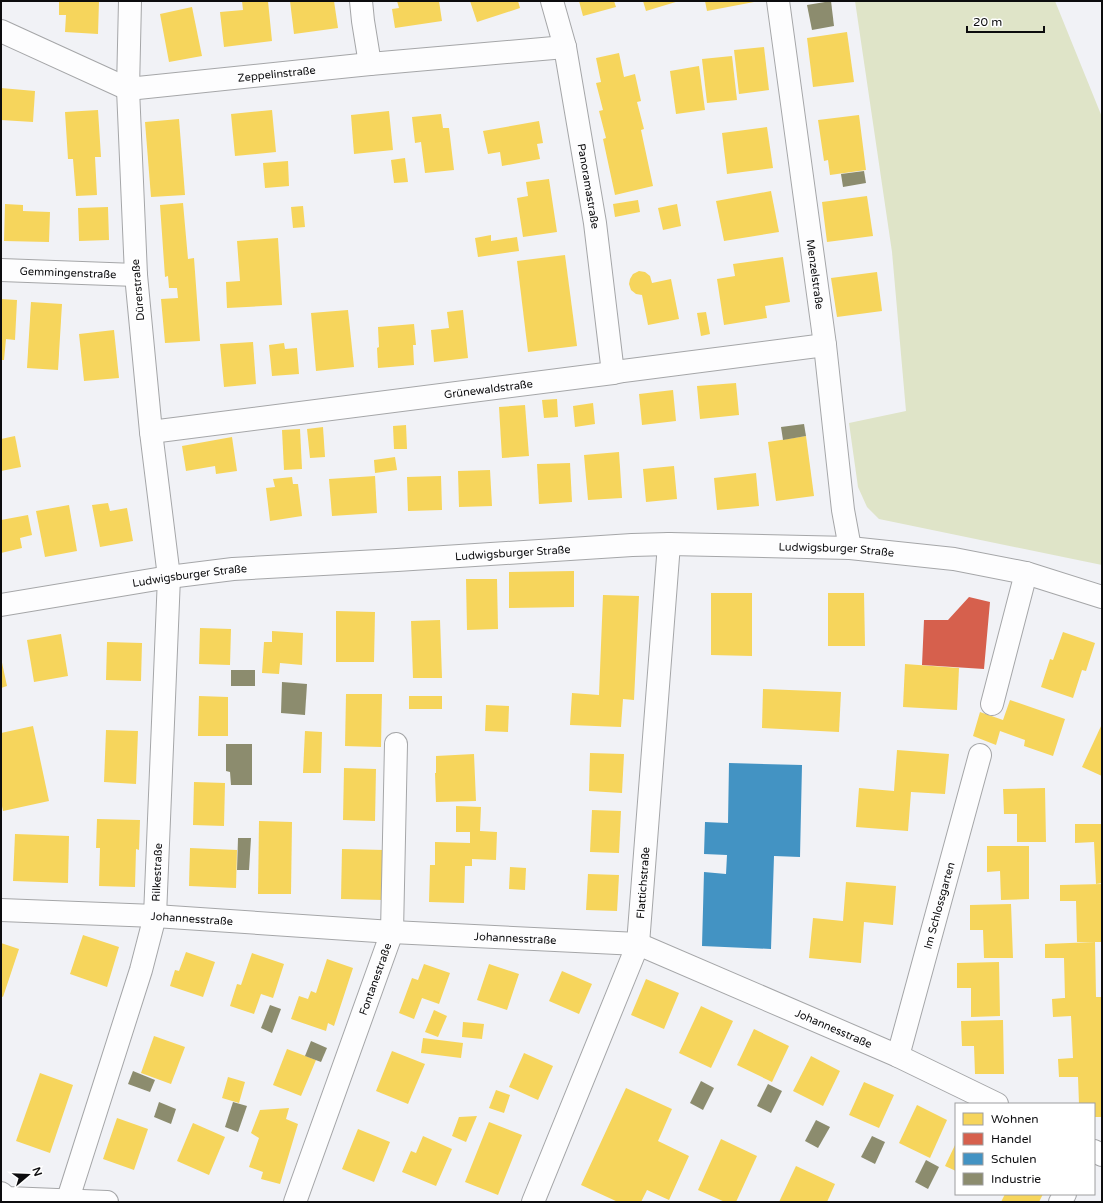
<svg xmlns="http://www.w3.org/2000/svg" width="1103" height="1203" viewBox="0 0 1103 1203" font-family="'Varela Round',sans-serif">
  <rect width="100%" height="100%" fill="#f1f2f6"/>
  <!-- green -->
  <path fill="#dfe4c8" d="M 855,1 L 1055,1 L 1102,117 L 1102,565 L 879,519 L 867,507 L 858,487 L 849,423 L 906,411 L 892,252 Z"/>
  <!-- homes -->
  <g fill="#f6d55c">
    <path d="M 59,1 L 99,1 L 98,34 L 65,32 L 66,15 L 59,15 Z"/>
    <path d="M 242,1 L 268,1 L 272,41 L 224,47 L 220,12 L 243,10 Z"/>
    <path d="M 290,1 L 334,1 L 338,28 L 294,34 Z"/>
    <path d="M 397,1 L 439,1 L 442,21 L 395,28 L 392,9 L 399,8 Z"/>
    <path d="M 470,1 L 518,1 L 520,8 L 477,22 Z"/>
    <path d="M 579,1 L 614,1 L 616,7 L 583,16 Z"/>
    <path d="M 643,1 L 679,1 L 646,11 Z"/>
    <path d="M 705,1 L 754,1 L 754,2 L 707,11 Z"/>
    <path d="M 192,7 L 202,56 L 169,62 L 160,14 Z"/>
    <path d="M 847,32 L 854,82 L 813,87 L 807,38 Z"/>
    <path d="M 764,47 L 769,90 L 739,94 L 734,50 Z"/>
    <path d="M 619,53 L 624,77 L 635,74 L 641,101 L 637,102 L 644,129 L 641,130 L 653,186 L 615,195 L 603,139 L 606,138 L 599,111 L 603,110 L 596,83 L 601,82 L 596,58 Z"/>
    <path d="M 732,56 L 737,100 L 707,103 L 702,59 Z"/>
    <path d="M 699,66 L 705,110 L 676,114 L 670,71 Z"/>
    <path d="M 1,88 L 35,91 L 33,122 L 1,120 Z"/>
    <path d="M 98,110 L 101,157 L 95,157 L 97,195 L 76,196 L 73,159 L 68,159 L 65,112 Z"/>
    <path d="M 272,110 L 276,152 L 235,156 L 231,114 Z"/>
    <path d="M 389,111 L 393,150 L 354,154 L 351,115 Z"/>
    <path d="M 441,114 L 443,128 L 449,128 L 454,170 L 425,173 L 421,142 L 415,143 L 412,117 Z"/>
    <path d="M 859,115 L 866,170 L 830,175 L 828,160 L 824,161 L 818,120 Z"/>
    <path d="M 179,119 L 185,195 L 151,197 L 145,122 Z"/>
    <path d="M 539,121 L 543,143 L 537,144 L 540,159 L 502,166 L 500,152 L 488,154 L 483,131 Z"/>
    <path d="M 767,127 L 773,168 L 727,174 L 722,133 Z"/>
    <path d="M 405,158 L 408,182 L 394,183 L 391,160 Z"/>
    <path d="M 288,161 L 289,186 L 265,188 L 263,163 Z"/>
    <path d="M 549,179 L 557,232 L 523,237 L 517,198 L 528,196 L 526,182 Z"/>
    <path d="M 771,191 L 779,232 L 724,241 L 716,201 Z"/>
    <path d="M 867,196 L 873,236 L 827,242 L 822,202 Z"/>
    <path d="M 638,200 L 640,212 L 615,217 L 613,204 Z"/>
    <path d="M 183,203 L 188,259 L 194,258 L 200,341 L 165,343 L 161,299 L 178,298 L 177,288 L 169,288 L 168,276 L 165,277 L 160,205 Z"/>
    <path d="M 5,204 L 23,205 L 23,211 L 50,212 L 49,242 L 4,241 Z"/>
    <path d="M 677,204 L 681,226 L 663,230 L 658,208 Z"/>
    <path d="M 303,206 L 305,227 L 293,228 L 291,207 Z"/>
    <path d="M 108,207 L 109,240 L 79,241 L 78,208 Z"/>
    <path d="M 491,235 L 491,241 L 517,237 L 519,251 L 478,257 L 475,238 Z"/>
    <path d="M 278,238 L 282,305 L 227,308 L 226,282 L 240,281 L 237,241 Z"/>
    <path d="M 565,255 L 577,346 L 528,352 L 517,261 Z"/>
    <path d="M 783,257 L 790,302 L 765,306 L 767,318 L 724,325 L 717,279 L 735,276 L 733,264 Z"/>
    <path d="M 639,271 L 645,272 L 650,276 L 652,283 L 671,279 L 679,319 L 648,325 L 642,295 L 636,294 L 631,290 L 629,284 L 630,279 L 633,274 Z"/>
    <path d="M 877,272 L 882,311 L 837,317 L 831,278 Z"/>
    <path d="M 1,299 L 17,300 L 15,340 L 6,339 L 4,360 L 1,360 Z"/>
    <path d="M 31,302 L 62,304 L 58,370 L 27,368 Z"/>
    <path d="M 348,310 L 354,367 L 316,371 L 311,313 Z"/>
    <path d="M 463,310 L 468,358 L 434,362 L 431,330 L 449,328 L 447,312 Z"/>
    <path d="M 706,312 L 710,334 L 701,336 L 697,313 Z"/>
    <path d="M 414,324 L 416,345 L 413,345 L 414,365 L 378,368 L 377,348 L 379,347 L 378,327 Z"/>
    <path d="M 114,330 L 119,378 L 84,381 L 79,334 Z"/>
    <path d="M 253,342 L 256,384 L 224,387 L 220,344 Z"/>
    <path d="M 284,343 L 285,349 L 297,348 L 299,374 L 272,376 L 269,345 Z"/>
    <path d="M 736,383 L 739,415 L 700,419 L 697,386 Z"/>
    <path d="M 673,390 L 676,421 L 642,425 L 639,394 Z"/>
    <path d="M 557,399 L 558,417 L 544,418 L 542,400 Z"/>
    <path d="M 593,403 L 595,424 L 575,427 L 573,406 Z"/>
    <path d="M 525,405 L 529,456 L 502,458 L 499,407 Z"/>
    <path d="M 406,425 L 407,449 L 394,449 L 393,426 Z"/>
    <path d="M 323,427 L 325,457 L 310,458 L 307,429 Z"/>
    <path d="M 300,429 L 302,469 L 284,470 L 282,430 Z"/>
    <path d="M 15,436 L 21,467 L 1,471 L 1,439 Z"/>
    <path d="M 806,436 L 814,496 L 776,501 L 768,442 Z"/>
    <path d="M 232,437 L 237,471 L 216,474 L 215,466 L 186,471 L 182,446 Z"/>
    <path d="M 619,452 L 622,498 L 588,500 L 584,455 Z"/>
    <path d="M 395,457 L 397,470 L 375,473 L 374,460 Z"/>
    <path d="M 570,463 L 572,502 L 539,504 L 537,464 Z"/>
    <path d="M 674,466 L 677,499 L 646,502 L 643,469 Z"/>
    <path d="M 490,470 L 492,506 L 459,507 L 458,471 Z"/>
    <path d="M 756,473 L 759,506 L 717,510 L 714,478 Z"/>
    <path d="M 375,476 L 377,513 L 332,516 L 329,479 Z"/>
    <path d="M 441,476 L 442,510 L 408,511 L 407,477 Z"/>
    <path d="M 292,477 L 293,484 L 298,484 L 302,516 L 270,521 L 266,488 L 275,487 L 273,479 Z"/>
    <path d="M 108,503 L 110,511 L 127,508 L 133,541 L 100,547 L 92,505 Z"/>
    <path d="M 69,505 L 77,551 L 45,557 L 36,511 Z"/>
    <path d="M 28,515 L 32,535 L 20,538 L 22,548 L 1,553 L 1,520 Z"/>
    <path d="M 574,571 L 574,607 L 509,608 L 509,572 Z"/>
    <path d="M 466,579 L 497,579 L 498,629 L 467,630 Z"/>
    <path d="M 711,593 L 752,593 L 752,656 L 711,655 Z"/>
    <path d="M 828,593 L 864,593 L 865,646 L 828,646 Z"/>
    <path d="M 603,595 L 639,596 L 634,700 L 623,699 L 621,727 L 570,725 L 572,693 L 599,695 Z"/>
    <path d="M 336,611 L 375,612 L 374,662 L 336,662 Z"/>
    <path d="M 440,620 L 442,678 L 413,678 L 411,621 Z"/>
    <path d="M 200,628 L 231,629 L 230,665 L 199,664 Z"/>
    <path d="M 272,631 L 303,633 L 302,665 L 280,663 L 279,674 L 262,673 L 264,642 L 272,642 Z"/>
    <path d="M 1063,632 L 1095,643 L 1086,671 L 1082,670 L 1073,698 L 1041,687 L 1050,659 L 1053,660 Z"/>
    <path d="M 61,634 L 68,676 L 34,682 L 27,640 Z"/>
    <path d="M 107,642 L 142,643 L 141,681 L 106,680 Z"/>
    <path d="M 1,658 L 7,686 L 1,688 Z"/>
    <path d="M 905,664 L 959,668 L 957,710 L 903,707 Z"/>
    <path d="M 763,689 L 841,692 L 839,732 L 762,728 Z"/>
    <path d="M 346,694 L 382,694 L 381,747 L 345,746 Z"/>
    <path d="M 199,696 L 228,697 L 228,736 L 198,736 Z"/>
    <rect x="409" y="696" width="33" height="13"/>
    <path d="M 1010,700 L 1065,719 L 1053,756 L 1024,746 L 1025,740 L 1000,731 L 996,745 L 973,736 L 980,712 L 1003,720 Z"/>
    <path d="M 486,705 L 509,706 L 508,732 L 485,731 Z"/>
    <path d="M 1102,724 L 1102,776 L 1082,767 Z"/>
    <path d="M 33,726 L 49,801 L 3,811 L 1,801 L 1,733 Z"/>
    <path d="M 106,730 L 138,731 L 136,784 L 104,782 Z"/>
    <path d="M 305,731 L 322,732 L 321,773 L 303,773 Z"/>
    <path d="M 897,750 L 949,754 L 945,794 L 911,792 L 908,831 L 856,827 L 859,788 L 894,791 Z"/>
    <path d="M 590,753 L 624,754 L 622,793 L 589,791 Z"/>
    <path d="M 474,754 L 476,801 L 436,802 L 435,773 L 436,773 L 436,756 Z"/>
    <path d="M 344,768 L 376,769 L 375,821 L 343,820 Z"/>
    <path d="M 194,782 L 225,783 L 224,826 L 193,825 Z"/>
    <path d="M 1045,788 L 1046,842 L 1017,842 L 1017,814 L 1004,814 L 1003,789 Z"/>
    <path d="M 456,806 L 481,807 L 480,831 L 497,832 L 496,860 L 472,859 L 472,866 L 465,866 L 464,903 L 429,902 L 430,865 L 435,865 L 435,842 L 470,843 L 470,832 L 456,832 Z"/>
    <path d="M 592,810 L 621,811 L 619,853 L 590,852 Z"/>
    <path d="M 97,819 L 140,820 L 139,850 L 136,849 L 135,887 L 99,886 L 100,848 L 96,848 Z"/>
    <path d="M 259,821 L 292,822 L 291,894 L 258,894 Z"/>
    <path d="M 1075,824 L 1102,824 L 1102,883 L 1096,884 L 1094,842 L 1075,843 Z"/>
    <path d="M 15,834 L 69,836 L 68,883 L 13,881 Z"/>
    <path d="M 987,846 L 1029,846 L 1029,899 L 1001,900 L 1000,871 L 987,872 Z"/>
    <path d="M 190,848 L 237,850 L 236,888 L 189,886 Z"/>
    <path d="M 342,849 L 385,850 L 384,900 L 341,899 Z"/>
    <path d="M 510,867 L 526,868 L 525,890 L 509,889 Z"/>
    <path d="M 588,874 L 619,875 L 617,911 L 586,910 Z"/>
    <path d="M 846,882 L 896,886 L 893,925 L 864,922 L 861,963 L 809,958 L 813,918 L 843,921 Z"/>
    <path d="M 1102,884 L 1102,942 L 1077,942 L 1076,901 L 1060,901 L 1060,885 Z"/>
    <path d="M 1011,904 L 1013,958 L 984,958 L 983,930 L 970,930 L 970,905 Z"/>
    <path d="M 83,935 L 119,947 L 107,987 L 70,974 Z"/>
    <path d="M 1095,942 L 1096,997 L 1102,997 L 1102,1117 L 1094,1117 L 1094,1104 L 1079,1104 L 1078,1077 L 1059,1077 L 1058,1059 L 1073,1058 L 1071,1016 L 1053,1017 L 1052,999 L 1075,997 L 1065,998 L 1064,958 L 1045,958 L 1045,944 Z"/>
    <path d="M 1,943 L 19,949 L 3,997 L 1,996 Z"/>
    <path d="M 186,952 L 215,962 L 203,997 L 170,986 L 175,970 L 179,971 Z"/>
    <path d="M 252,953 L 284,964 L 273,998 L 261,994 L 254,1014 L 230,1006 L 237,984 L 241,985 Z"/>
    <path d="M 327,959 L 353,968 L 334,1026 L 328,1023 L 326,1031 L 291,1019 L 299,996 L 308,999 L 311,991 L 316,993 Z"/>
    <path d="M 999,962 L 1000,1016 L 971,1017 L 971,988 L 957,988 L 957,963 Z"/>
    <path d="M 424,964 L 450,973 L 439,1004 L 422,998 L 414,1019 L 399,1013 L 412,978 L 418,980 Z"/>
    <path d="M 489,964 L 519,974 L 507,1010 L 477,1000 Z"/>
    <path d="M 562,971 L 592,984 L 579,1014 L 549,1001 Z"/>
    <path d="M 646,979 L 679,993 L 664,1029 L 631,1015 Z"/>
    <path d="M 701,1006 L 733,1021 L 711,1068 L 679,1053 Z"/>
    <path d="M 434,1010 L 447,1016 L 438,1037 L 425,1032 Z"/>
    <path d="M 1003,1020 L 1004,1074 L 975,1074 L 974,1046 L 962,1046 L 961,1021 Z"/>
    <path d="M 463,1022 L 484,1024 L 482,1039 L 462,1037 Z"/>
    <path d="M 754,1029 L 789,1046 L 772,1082 L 737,1065 Z"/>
    <path d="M 154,1036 L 185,1047 L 171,1084 L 141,1073 Z"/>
    <path d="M 423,1038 L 463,1043 L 461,1058 L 421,1053 Z"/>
    <path d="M 287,1049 L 316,1060 L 301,1096 L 273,1085 Z"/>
    <path d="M 392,1051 L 425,1064 L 408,1104 L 376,1091 Z"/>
    <path d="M 524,1053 L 553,1066 L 538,1100 L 509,1087 Z"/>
    <path d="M 811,1056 L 840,1071 L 823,1106 L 793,1091 Z"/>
    <path d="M 40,1073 L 73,1085 L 50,1153 L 16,1141 Z"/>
    <path d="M 228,1077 L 245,1082 L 239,1103 L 222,1098 Z"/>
    <path d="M 864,1082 L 894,1095 L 879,1128 L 849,1115 Z"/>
    <path d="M 626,1088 L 672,1109 L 658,1141 L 689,1156 L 669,1200 L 647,1190 L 641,1202 L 618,1202 L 581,1185 Z"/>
    <path d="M 496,1090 L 510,1095 L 504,1113 L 489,1108 Z"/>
    <path d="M 917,1105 L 947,1120 L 930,1158 L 899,1143 Z"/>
    <path d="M 289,1108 L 286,1119 L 298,1124 L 280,1184 L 261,1179 L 263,1172 L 249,1167 L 259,1138 L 251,1133 L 260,1110 Z"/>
    <path d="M 477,1116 L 466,1142 L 452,1136 L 459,1117 Z"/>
    <path d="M 117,1118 L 148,1129 L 134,1170 L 103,1159 Z"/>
    <path d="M 489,1122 L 522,1135 L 498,1195 L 465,1182 Z"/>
    <path d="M 193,1123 L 225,1137 L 209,1175 L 177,1161 Z"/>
    <path d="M 358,1129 L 390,1142 L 374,1182 L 342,1169 Z"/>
    <path d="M 423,1136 L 452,1149 L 436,1186 L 402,1172 L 411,1151 L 416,1153 Z"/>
    <path d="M 721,1139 L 757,1156 L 736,1202 L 725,1202 L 698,1190 Z"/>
    <path d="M 956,1143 L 956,1171 L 945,1166 Z"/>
    <path d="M 796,1166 L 835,1184 L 827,1202 L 779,1202 Z"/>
    <path d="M 1005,1194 L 1043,1194 L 1039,1202 L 1001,1202 Z"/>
  </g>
  <!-- shops -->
  <path fill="#d6604d" d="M 969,597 L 990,602 L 984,669 L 922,665 L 924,620 L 948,620 Z"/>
  <!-- schools -->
  <path fill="#4393c3" d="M 729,763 L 802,765 L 800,857 L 774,856 L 771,949 L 702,946 L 704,872 L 726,874 L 727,855 L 704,854 L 705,822 L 728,823 Z"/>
  <!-- industry -->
  <g fill="#8c8c6e">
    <path d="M 831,1 L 834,26 L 812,30 L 807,5 Z"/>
    <path d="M 864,171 L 866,183 L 843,187 L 841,174 Z"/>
    <path d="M 804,424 L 806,436 L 783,440 L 781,427 Z"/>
    <rect x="231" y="670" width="24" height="16"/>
    <path d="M 282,682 L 307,684 L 305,715 L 281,713 Z"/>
    <path d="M 226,744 L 252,744 L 252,785 L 231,785 L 230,772 L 226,771 Z"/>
    <path d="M 238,838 L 251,838 L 249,870 L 237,870 Z"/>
    <path d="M 270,1005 L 281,1009 L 272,1033 L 261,1028 Z"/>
    <path d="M 311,1041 L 327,1048 L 321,1062 L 305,1056 Z"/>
    <path d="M 133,1071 L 155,1080 L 150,1092 L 128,1084 Z"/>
    <path d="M 701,1081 L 714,1088 L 703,1110 L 690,1103 Z"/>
    <path d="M 768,1084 L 782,1091 L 771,1113 L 757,1106 Z"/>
    <path d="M 159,1102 L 176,1109 L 171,1124 L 154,1117 Z"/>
    <path d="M 233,1102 L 247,1106 L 238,1132 L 225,1127 Z"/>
    <path d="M 816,1120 L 830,1127 L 818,1148 L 805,1141 Z"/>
    <path d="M 872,1136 L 885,1142 L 875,1164 L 861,1157 Z"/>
    <path d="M 926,1160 L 939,1167 L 928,1189 L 915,1182 Z"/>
  </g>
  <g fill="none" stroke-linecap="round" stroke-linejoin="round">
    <defs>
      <g id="minor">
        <path d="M 361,1 L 363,21 L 370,64"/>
        <path id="s1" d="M 552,1 L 565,47 L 595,223 L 613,373"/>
        <path id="s2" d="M 778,1 L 825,345 L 843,510 L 850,548"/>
        <path id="s3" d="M 1,31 L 128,89 L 370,64 L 565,47"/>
        <path id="s4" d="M 1,270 L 136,275"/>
        <path id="s5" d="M 151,432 L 613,373 L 623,371 L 825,345"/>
        <path d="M 992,704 L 1026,573"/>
        <path id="s6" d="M 1,910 L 155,916 L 392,932 L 638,944 L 898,1056 L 997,1104"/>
        <path id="s7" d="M 898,1056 L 980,755"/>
        <path d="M 1094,1151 L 1102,1155"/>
        <path d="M 1,1193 L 7,1198 L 107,1202"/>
        <path id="s8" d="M 67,1202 L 141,970 L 155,916 L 169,577 L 151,432 L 136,275 L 128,89 L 130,1"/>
        <path id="s9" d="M 295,1202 L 392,932 L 396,744"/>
        <path id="s10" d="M 533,1202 L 638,944 L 669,544"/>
        <path d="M 1060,1202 L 1065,1194"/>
      </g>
      <g id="secondary">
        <path id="s11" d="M 1,605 L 169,577 L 233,569 L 397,560 L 632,545 L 669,544 L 850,548 L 954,559 L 1026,573 L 1102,597"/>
      </g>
    </defs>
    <!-- minor casing -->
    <use href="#minor" stroke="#a5a6a8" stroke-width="24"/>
    <!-- secondary casing -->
    <use href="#secondary" stroke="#a5a6a8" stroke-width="24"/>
    <!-- minor -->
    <use href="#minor" stroke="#fdfdfe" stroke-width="22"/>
    <!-- secondary -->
    <use href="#secondary" stroke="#fdfdfe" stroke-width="22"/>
  </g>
  <g text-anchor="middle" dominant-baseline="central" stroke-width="4" stroke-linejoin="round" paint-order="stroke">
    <!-- street labels -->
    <g font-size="11" fill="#0c0c0e" stroke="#fff">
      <text stroke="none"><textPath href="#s3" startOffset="289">Zeppelinstraße</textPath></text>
      <text stroke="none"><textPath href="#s1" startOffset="189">Panoramastraße</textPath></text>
      <text stroke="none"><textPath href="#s4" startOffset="67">Gemmingenstraße</textPath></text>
      <text stroke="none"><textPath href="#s2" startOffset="276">Menzelstraße</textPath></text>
      <text transform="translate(138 290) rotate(-95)">Dürerstraße</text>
      <text stroke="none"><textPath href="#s5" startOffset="340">Grünewaldstraße</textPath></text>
      <text stroke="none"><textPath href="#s11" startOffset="839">Ludwigsburger Straße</textPath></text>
      <text stroke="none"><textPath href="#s11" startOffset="515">Ludwigsburger Straße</textPath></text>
      <text stroke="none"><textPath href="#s11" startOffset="191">Ludwigsburger Straße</textPath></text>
      <text stroke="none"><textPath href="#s8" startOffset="343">Rilkestraße</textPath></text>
      <text stroke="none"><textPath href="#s10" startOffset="340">Flattichstraße</textPath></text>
      <text stroke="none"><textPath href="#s7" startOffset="156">Im Schlossgarten</textPath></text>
      <text stroke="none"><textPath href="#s6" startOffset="191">Johannesstraße</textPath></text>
      <text stroke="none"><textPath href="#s6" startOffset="515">Johannesstraße</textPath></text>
      <text stroke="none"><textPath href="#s9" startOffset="237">Fontanestraße</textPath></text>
      <text stroke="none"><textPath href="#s6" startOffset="851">Johannesstraße</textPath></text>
    </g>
  </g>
  <!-- border -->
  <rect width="1103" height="1203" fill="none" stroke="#0c0c0e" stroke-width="4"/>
  <!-- legend -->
  <rect x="955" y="1103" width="140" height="92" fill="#ffffff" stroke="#9e9e9f"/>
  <rect x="963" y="1113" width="20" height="12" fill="#f6d55c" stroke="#9e9e9f"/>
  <text x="991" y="1123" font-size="12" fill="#0c0c0e">Wohnen</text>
  <rect x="963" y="1133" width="20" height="12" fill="#d6604d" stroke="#9e9e9f"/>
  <text x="991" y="1143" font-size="12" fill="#0c0c0e">Handel</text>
  <rect x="963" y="1153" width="20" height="12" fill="#4393c3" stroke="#9e9e9f"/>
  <text x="991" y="1163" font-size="12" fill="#0c0c0e">Schulen</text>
  <rect x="963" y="1173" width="20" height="12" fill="#8c8c6e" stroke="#9e9e9f"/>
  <text x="991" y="1183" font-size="12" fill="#0c0c0e">Industrie</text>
  <!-- north arrow -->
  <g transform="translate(28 1175) rotate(71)" stroke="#ffffff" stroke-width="3" paint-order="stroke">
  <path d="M0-3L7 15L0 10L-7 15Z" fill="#0c0c0e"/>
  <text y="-6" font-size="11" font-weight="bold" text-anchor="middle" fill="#0c0c0e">N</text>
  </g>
  <!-- scale -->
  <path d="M967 26v6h77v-6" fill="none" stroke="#0c0c0e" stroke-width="2"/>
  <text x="973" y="26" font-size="12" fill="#0c0c0e" stroke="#ffffff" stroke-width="3" paint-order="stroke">20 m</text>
</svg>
